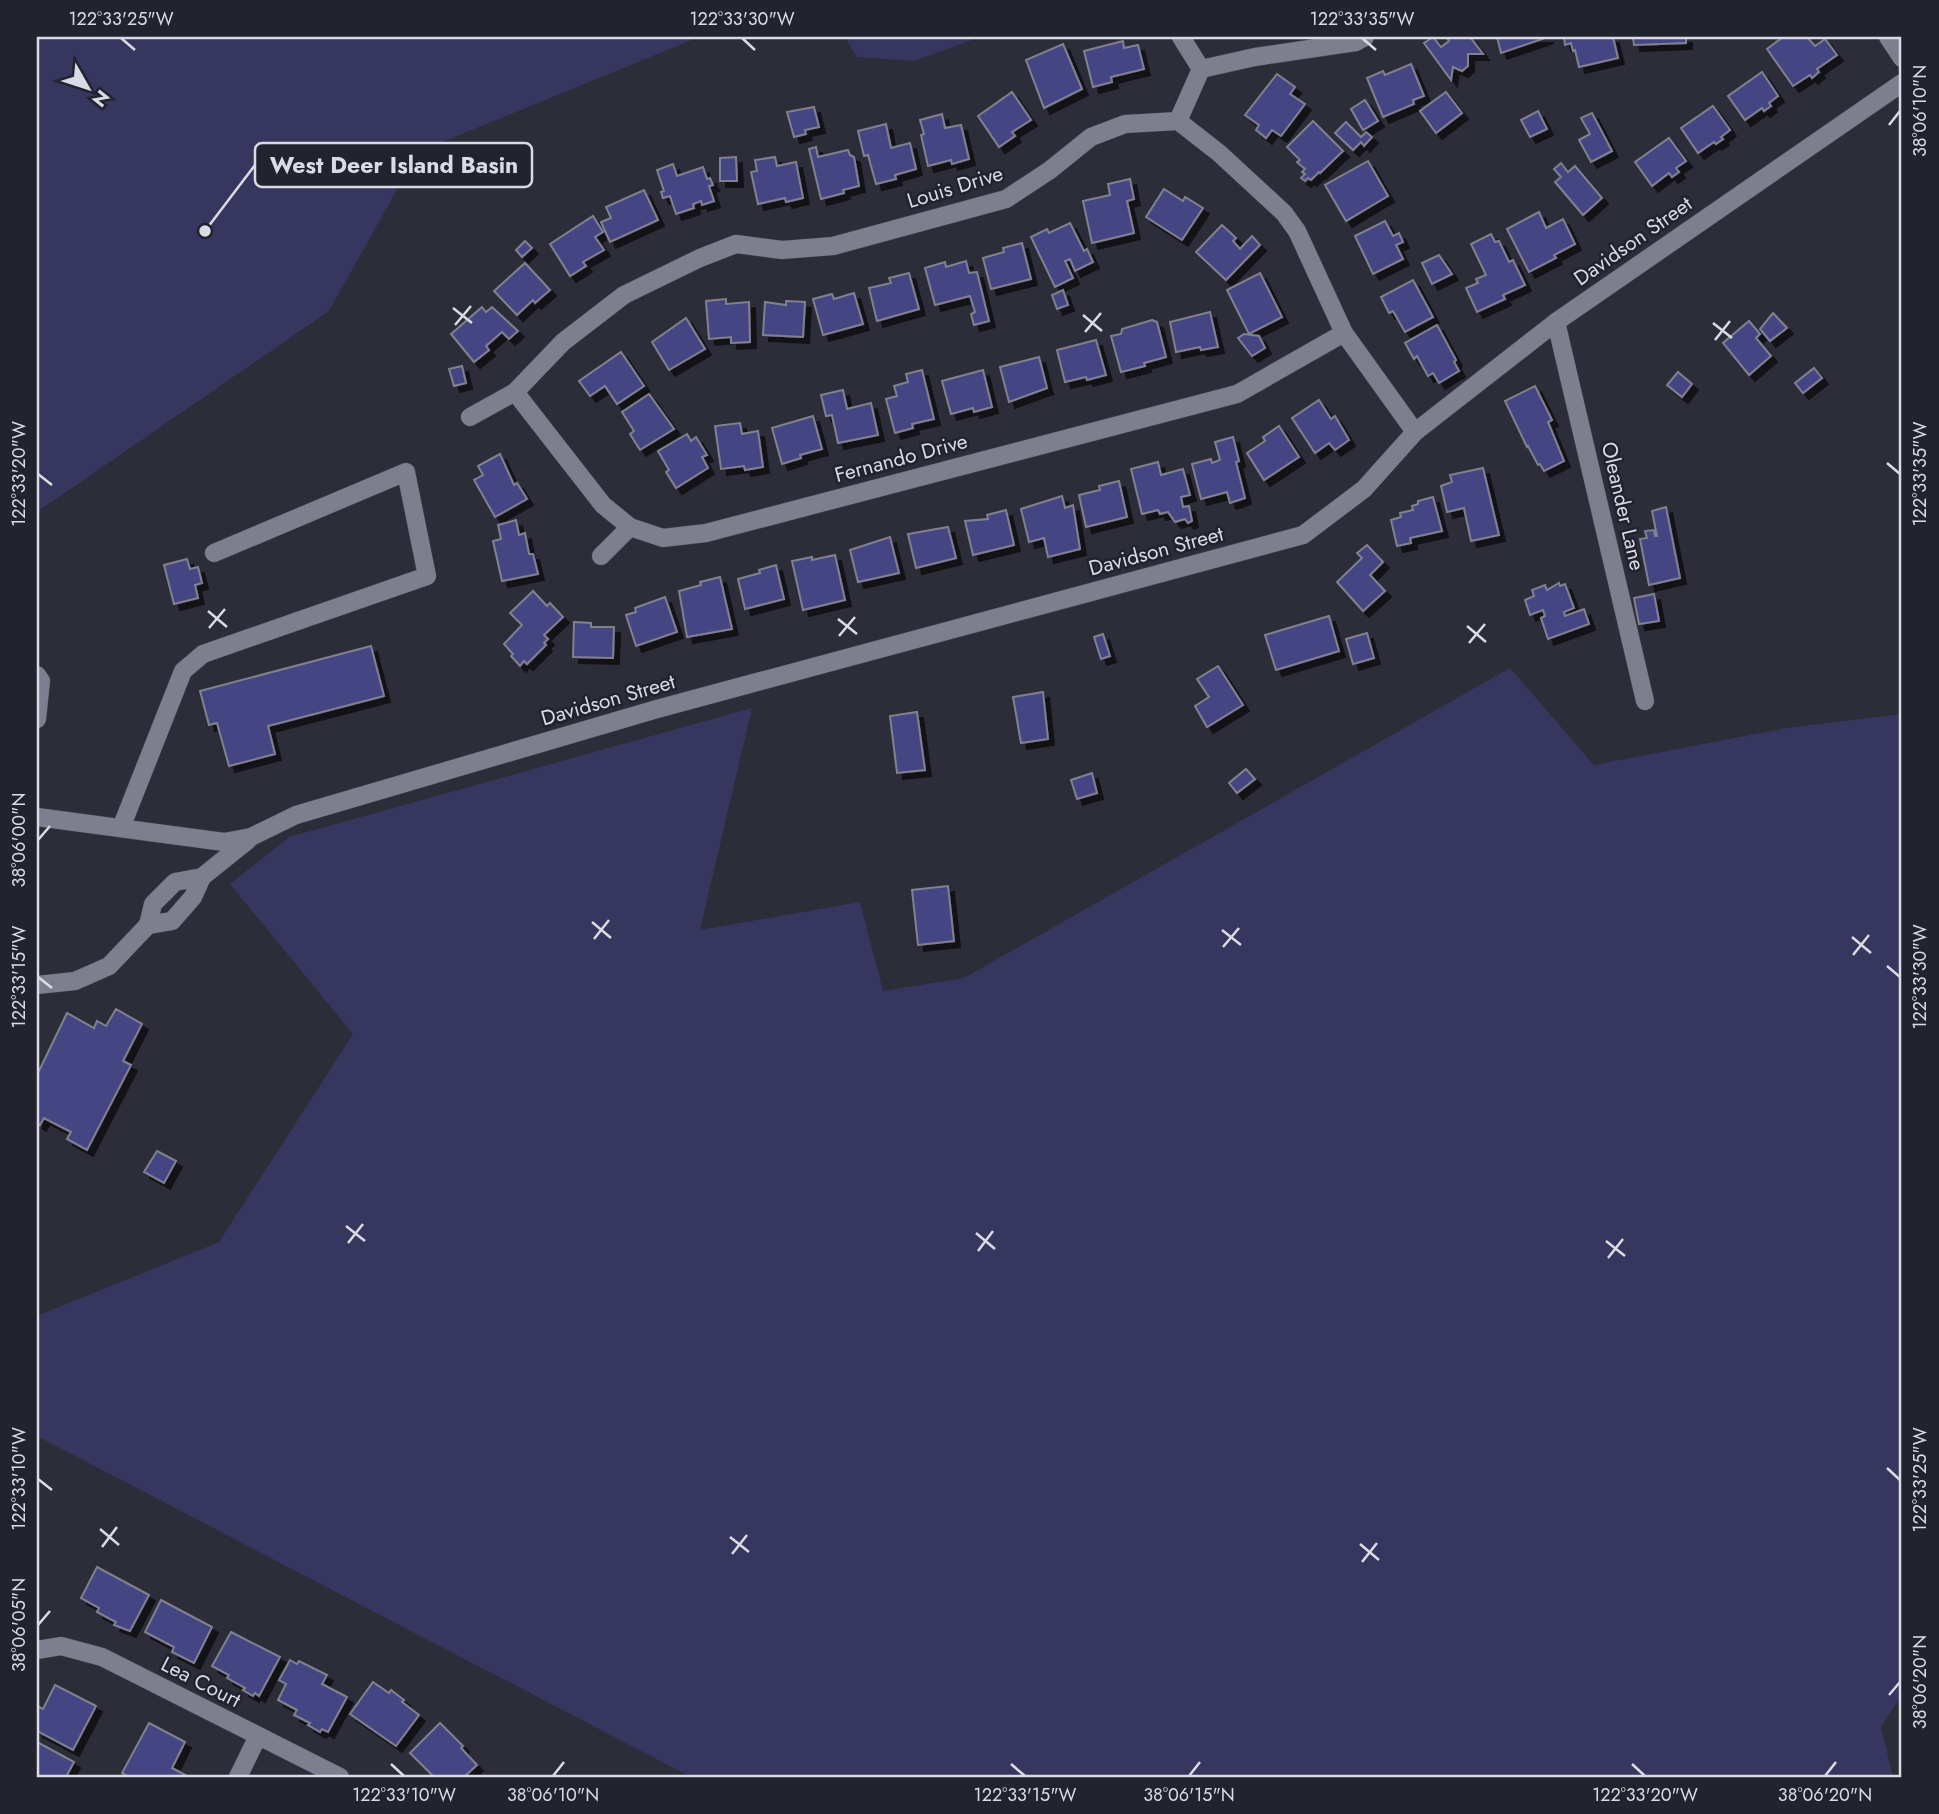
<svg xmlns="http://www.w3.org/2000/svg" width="1939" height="1814" viewBox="0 0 1939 1814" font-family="Jost,sans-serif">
  <defs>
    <filter id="shadow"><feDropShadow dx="6" dy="6" stdDeviation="0" flood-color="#0009"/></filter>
  </defs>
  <rect width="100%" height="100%" fill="#2c2d39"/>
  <!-- green -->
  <g fill="#36365f">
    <path d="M 37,37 L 699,37 L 418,152 L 329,311 L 37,512 Z"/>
    <path d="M 845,37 L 980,37 L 914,61 L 857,57 Z"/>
    <path d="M 1510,668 L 1594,765 L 1786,728 L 1902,714 L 1902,1694 L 1881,1727 L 1893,1777 L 691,1777 L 37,1436 L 37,1316 L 219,1242 L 353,1034 L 230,884 L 289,837 L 752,708 L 700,930 L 860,902 L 883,991 L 964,978 Z"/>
  </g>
  <!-- building -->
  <g fill="#454584" stroke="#808190" stroke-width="2" filter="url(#shadow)">
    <path d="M 1433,37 L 1441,47 L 1449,41 L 1447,38 L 1449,37 L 1470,37 L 1483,54 L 1468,54 L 1468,66 L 1462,71 L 1453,67 L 1451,80 L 1424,43 Z"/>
    <path d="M 1497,37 L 1548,37 L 1501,53 Z"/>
    <path d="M 1564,37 L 1613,37 L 1618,58 L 1579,67 L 1575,50 L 1573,51 L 1571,43 L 1565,45 Z"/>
    <path d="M 1633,37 L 1686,37 L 1686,43 L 1634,45 Z"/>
    <path d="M 1783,37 L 1807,37 L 1815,46 L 1825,39 L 1837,55 L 1817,69 L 1819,72 L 1812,78 L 1810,75 L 1793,86 L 1767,49 Z"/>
    <path d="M 1123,41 L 1124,48 L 1138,45 L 1144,69 L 1111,77 L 1112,82 L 1093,87 L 1084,51 Z"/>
    <path d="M 1063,44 L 1082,89 L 1044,108 L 1026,60 Z"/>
    <path d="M 1411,64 L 1424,96 L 1413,100 L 1414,104 L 1383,117 L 1367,78 L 1383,71 L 1385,75 Z"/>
    <path d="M 1762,72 L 1778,96 L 1769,103 L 1771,106 L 1764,111 L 1762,108 L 1745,120 L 1728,96 Z"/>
    <path d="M 1277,74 L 1295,87 L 1290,94 L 1305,104 L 1281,136 L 1272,130 L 1266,138 L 1256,130 L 1259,125 L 1245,115 Z"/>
    <path d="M 1012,92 L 1031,120 L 1012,132 L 1015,136 L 999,147 L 978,116 Z"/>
    <path d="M 1446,92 L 1462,113 L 1436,133 L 1420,111 Z"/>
    <path d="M 1365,100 L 1378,121 L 1363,130 L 1351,109 Z"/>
    <path d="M 1713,106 L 1730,130 L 1721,137 L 1723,139 L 1716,144 L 1714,142 L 1698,153 L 1681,128 Z"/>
    <path d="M 814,107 L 819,127 L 805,130 L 806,134 L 794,137 L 787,112 Z"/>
    <path d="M 1538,111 L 1547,129 L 1530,137 L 1521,120 Z"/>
    <path d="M 1592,113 L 1612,151 L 1591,162 L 1579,140 L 1590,134 L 1581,118 Z"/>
    <path d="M 942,114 L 945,128 L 961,125 L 969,159 L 952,164 L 951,160 L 928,166 L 921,135 L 924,134 L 920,120 Z"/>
    <path d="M 1313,121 L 1343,151 L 1320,173 L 1319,172 L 1311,180 L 1308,178 L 1305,181 L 1301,178 L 1305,174 L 1302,172 L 1305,169 L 1297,162 L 1300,160 L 1287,147 Z"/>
    <path d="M 1346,122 L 1361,137 L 1366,132 L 1372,137 L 1364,146 L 1361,142 L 1353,150 L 1335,133 Z"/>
    <path d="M 886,124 L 891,148 L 910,143 L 916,169 L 895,175 L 896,179 L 876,184 L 868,155 L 864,156 L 858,131 Z"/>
    <path d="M 1669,138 L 1686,161 L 1676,168 L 1679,172 L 1672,177 L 1669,173 L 1652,186 L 1635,162 Z"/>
    <path d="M 816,147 L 818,157 L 848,150 L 850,155 L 854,157 L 859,186 L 843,190 L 844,193 L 821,199 L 809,149 Z"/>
    <path d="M 736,157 L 737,181 L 720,181 L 720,158 Z"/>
    <path d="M 775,157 L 777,166 L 796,162 L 803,198 L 786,202 L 785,198 L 758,204 L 751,172 L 757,171 L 755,160 Z"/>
    <path d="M 1368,161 L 1388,196 L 1346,221 L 1325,185 Z"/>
    <path d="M 1561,163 L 1568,172 L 1575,166 L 1602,198 L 1583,215 L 1555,182 L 1561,177 L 1554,169 Z"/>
    <path d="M 673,164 L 677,176 L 703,167 L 707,179 L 710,178 L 713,185 L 709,186 L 714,201 L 702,205 L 701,201 L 693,204 L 694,208 L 676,214 L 670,196 L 663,198 L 661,192 L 664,191 L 657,170 Z"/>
    <path d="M 1130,179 L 1134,199 L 1127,201 L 1134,233 L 1092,243 L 1083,201 L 1110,195 L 1108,184 Z"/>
    <path d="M 1164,189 L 1183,201 L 1185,197 L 1203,208 L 1182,240 L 1146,217 Z"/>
    <path d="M 644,190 L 658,220 L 610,242 L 601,222 L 611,218 L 606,207 Z"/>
    <path d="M 1539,212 L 1546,228 L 1563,219 L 1575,244 L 1554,255 L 1556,258 L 1529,272 L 1507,229 Z"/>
    <path d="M 593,216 L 603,232 L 595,237 L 604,250 L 583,262 L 586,266 L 570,276 L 550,244 Z"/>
    <path d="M 1385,221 L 1393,236 L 1399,233 L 1403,242 L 1396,245 L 1403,259 L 1373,274 L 1355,236 Z"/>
    <path d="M 1070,223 L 1084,251 L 1087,249 L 1093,262 L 1075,271 L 1070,259 L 1065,261 L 1073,278 L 1055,287 L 1031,237 L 1047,229 L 1049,233 Z"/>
    <path d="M 1222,225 L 1236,238 L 1233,241 L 1240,249 L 1252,236 L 1260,245 L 1226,280 L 1196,252 Z"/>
    <path d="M 1491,234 L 1495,242 L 1499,241 L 1509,262 L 1513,260 L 1525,285 L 1503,295 L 1505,299 L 1477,312 L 1466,288 L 1478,283 L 1476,279 L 1486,275 L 1471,244 Z"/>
    <path d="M 525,241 L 532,248 L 522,257 L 516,250 Z"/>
    <path d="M 1022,243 L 1031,279 L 991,289 L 983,258 L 1004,252 L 1003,248 Z"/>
    <path d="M 1439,255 L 1452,274 L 1432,284 L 1422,263 Z"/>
    <path d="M 966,261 L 969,273 L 977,272 L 989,321 L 974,325 L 971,314 L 975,312 L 970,296 L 935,305 L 925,268 L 945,262 L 946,267 Z"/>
    <path d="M 525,263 L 550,290 L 535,303 L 533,300 L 517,315 L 494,291 Z"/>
    <path d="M 909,273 L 919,309 L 877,321 L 869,288 L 891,283 L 889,278 Z"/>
    <path d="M 1260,273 L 1282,317 L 1249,334 L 1227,290 Z"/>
    <path d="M 1413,280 L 1433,317 L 1405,332 L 1393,311 L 1389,313 L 1381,297 Z"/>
    <path d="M 1063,290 L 1068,305 L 1057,309 L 1052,295 Z"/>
    <path d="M 854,293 L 863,324 L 823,335 L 813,299 L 832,294 L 834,299 Z"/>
    <path d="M 726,299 L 726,304 L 749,302 L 750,342 L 731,343 L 731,337 L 709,339 L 706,301 Z"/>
    <path d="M 786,301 L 805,302 L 803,337 L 763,335 L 765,302 L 786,305 Z"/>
    <path d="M 482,307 L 486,312 L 492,307 L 518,331 L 509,339 L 502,332 L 486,346 L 489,350 L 474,362 L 451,334 Z"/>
    <path d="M 1210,312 L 1218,347 L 1201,350 L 1200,347 L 1176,352 L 1170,322 Z"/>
    <path d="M 1773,313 L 1787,328 L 1770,341 L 1760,329 Z"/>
    <path d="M 686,318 L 705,349 L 669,370 L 652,342 Z"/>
    <path d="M 1152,320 L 1157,322 L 1166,357 L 1144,363 L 1145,366 L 1121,372 L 1111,336 L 1121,334 L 1122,329 Z"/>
    <path d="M 1749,321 L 1760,334 L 1756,338 L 1771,356 L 1749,375 L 1723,343 Z"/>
    <path d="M 1437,325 L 1456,360 L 1454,362 L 1459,371 L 1439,383 L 1433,373 L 1428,376 L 1417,356 L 1414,359 L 1405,343 Z"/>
    <path d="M 1244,334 L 1259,336 L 1265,348 L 1252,356 L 1238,338 Z"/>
    <path d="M 1096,340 L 1106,375 L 1087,380 L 1086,377 L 1065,382 L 1057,350 Z"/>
    <path d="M 621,352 L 644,386 L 617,404 L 605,386 L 590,396 L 579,381 Z"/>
    <path d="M 1039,357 L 1047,388 L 1009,402 L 1000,367 Z"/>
    <path d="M 462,366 L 466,383 L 454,386 L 449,369 Z"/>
    <path d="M 1814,368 L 1822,378 L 1803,393 L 1795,383 Z"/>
    <path d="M 922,370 L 934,419 L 912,424 L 913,428 L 895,433 L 886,399 L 897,396 L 894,386 L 908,382 L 906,374 Z"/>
    <path d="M 983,370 L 992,407 L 974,412 L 973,408 L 951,414 L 942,381 Z"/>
    <path d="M 1678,372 L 1692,384 L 1682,397 L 1667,385 Z"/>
    <path d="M 1535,386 L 1552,420 L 1548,422 L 1564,461 L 1544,471 L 1540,464 L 1538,465 L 1528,446 L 1527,447 L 1505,401 Z"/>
    <path d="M 843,390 L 847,409 L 871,403 L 878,435 L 838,443 L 832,415 L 826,416 L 821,395 Z"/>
    <path d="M 649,394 L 674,429 L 640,450 L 630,434 L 634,431 L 622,412 Z"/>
    <path d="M 1319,400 L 1331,419 L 1335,416 L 1349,440 L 1335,450 L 1329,443 L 1315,453 L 1292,418 Z"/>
    <path d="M 813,416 L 822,449 L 800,455 L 801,458 L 782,464 L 772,428 Z"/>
    <path d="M 740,423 L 742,434 L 758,431 L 763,467 L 745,470 L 744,466 L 721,469 L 715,426 Z"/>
    <path d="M 1279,426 L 1299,457 L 1264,480 L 1247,453 L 1265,441 L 1263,437 Z"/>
    <path d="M 687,434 L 691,441 L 696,437 L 707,455 L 702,457 L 708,468 L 676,488 L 666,472 L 669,470 L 658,451 Z"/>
    <path d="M 1233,437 L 1239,461 L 1236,462 L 1245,498 L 1230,503 L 1227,492 L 1201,499 L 1192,464 L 1211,459 L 1212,463 L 1220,460 L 1215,442 Z"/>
    <path d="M 500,454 L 514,485 L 517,483 L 527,499 L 495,517 L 474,480 L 483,475 L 478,466 Z"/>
    <path d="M 1158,462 L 1161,475 L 1183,469 L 1190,495 L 1181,497 L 1183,507 L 1189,506 L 1192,521 L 1188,523 L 1185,519 L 1175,522 L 1168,512 L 1160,514 L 1158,510 L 1142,514 L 1131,469 Z"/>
    <path d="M 1483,468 L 1499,535 L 1471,541 L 1464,508 L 1447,512 L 1441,486 L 1452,482 L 1450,475 Z"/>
    <path d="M 1119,481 L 1127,517 L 1086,527 L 1079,495 L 1100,490 L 1099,486 Z"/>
    <path d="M 1062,496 L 1065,508 L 1073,505 L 1080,549 L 1048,557 L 1044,538 L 1029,542 L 1021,509 Z"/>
    <path d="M 1433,497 L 1442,531 L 1410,538 L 1411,543 L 1397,546 L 1391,520 L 1401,517 L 1400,513 L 1413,510 L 1412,506 L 1418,504 L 1418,501 Z"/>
    <path d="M 1666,507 L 1680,578 L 1649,585 L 1640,539 L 1647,538 L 1645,531 L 1654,530 L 1655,536 L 1657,536 L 1652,511 Z"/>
    <path d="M 1006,510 L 1014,545 L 973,555 L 965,521 L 988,519 L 987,515 Z"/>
    <path d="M 516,520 L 519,535 L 525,533 L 529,554 L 533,554 L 538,574 L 502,581 L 493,541 L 501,539 L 498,525 Z"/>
    <path d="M 948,527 L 956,558 L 916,568 L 908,534 Z"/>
    <path d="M 890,537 L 899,573 L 858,582 L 850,550 Z"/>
    <path d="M 1367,545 L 1383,562 L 1370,575 L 1385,591 L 1363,611 L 1337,582 L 1362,558 L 1357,553 Z"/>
    <path d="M 835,555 L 845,600 L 803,610 L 792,561 L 812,557 L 812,560 Z"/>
    <path d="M 187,559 L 190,569 L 198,567 L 202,583 L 195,585 L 198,598 L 174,604 L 164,565 Z"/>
    <path d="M 776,565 L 784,599 L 745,609 L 738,579 L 760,573 L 759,570 Z"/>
    <path d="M 720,577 L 732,629 L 687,637 L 679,591 L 701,585 L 700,582 Z"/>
    <path d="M 1559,583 L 1560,586 L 1565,584 L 1574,608 L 1564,612 L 1565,616 L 1584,609 L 1589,624 L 1548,639 L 1541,618 L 1545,616 L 1543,610 L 1530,615 L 1525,600 L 1534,596 L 1532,590 L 1545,585 L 1547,590 Z"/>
    <path d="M 533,591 L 547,606 L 550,603 L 563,617 L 544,635 L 548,639 L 544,643 L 546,645 L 527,664 L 524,661 L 520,666 L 511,656 L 513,654 L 504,644 L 522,625 L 510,613 Z"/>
    <path d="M 1654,594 L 1659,621 L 1639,624 L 1634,598 Z"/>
    <path d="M 665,597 L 677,632 L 636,646 L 626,615 L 636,612 L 635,608 Z"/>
    <path d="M 1329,616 L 1339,651 L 1276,670 L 1265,635 Z"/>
    <path d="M 574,622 L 591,623 L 591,627 L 614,627 L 613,658 L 573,657 Z"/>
    <path d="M 1367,633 L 1374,658 L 1353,664 L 1346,639 Z"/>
    <path d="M 1103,634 L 1110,656 L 1101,659 L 1094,637 Z"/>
    <path d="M 371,646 L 384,696 L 268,726 L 275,754 L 229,766 L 217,723 L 209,725 L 200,691 Z"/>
    <path d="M 1218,666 L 1243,705 L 1207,727 L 1195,706 L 1209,697 L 1197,679 Z"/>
    <path d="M 1043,692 L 1048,739 L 1021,743 L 1013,697 Z"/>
    <path d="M 917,712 L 925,770 L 897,773 L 890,716 Z"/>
    <path d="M 1246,769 L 1255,779 L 1237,793 L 1229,783 Z"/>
    <path d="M 1092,773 L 1097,793 L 1077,799 L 1071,780 Z"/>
    <path d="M 948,886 L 954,941 L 918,945 L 912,890 Z"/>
    <path d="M 116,1009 L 142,1024 L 123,1061 L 131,1065 L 87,1150 L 67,1139 L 71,1132 L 44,1118 L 40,1125 L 37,1123 L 37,1075 L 67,1013 L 94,1028 L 97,1021 L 106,1026 Z"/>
    <path d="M 157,1151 L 176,1161 L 164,1183 L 144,1172 Z"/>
    <path d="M 97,1567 L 149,1595 L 130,1631 L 114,1625 L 116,1622 L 97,1612 L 99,1608 L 81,1598 Z"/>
    <path d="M 161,1600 L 212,1627 L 194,1663 L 172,1652 L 174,1647 L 145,1632 Z"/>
    <path d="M 231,1632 L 280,1657 L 259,1696 L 255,1693 L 253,1696 L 243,1690 L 245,1688 L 227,1678 L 229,1675 L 212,1666 Z"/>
    <path d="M 290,1660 L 297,1664 L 299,1661 L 327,1675 L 322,1684 L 347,1697 L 328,1732 L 322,1729 L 320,1732 L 308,1725 L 310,1723 L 294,1715 L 297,1710 L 278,1700 L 286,1684 L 279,1680 Z"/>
    <path d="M 373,1682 L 389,1693 L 391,1690 L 404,1700 L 402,1702 L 419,1715 L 396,1746 L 350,1714 Z"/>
    <path d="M 55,1685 L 96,1706 L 73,1750 L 37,1731 L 37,1706 L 43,1709 Z"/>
    <path d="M 149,1723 L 185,1742 L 172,1768 L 189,1777 L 129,1777 L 122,1773 Z"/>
    <path d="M 440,1723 L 463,1746 L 461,1748 L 477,1765 L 464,1777 L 434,1777 L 410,1753 Z"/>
    <path d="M 37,1742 L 74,1762 L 66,1777 L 37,1777 Z"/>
  </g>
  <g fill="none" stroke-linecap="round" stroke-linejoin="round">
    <defs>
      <g id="minor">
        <path d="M 1181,37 L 1201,69"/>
        <path d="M 1888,37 L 1902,58"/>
        <path d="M 1178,121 L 1201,69 L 1255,57 L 1356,42 L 1365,37"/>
        <path d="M 1556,322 L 1645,701"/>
        <path d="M 515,392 L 603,505 L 630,527 L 663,538 L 706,533 L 1237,394 L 1344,333"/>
        <path d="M 470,417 L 515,392 L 563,342 L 624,295 L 700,258 L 736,244 L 782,250 L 833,246 L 1006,199 L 1050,170 L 1091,137 L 1125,124 L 1178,121 L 1219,153 L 1284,213 L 1297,231 L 1344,333 L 1415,432"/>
        <path d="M 601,556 L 630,527"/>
        <path d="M 37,675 L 41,681 L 37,719"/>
        <path d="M 37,817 L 224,842 L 251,837 L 296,815 L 657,709 L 1303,535 L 1364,489 L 1415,432 L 1556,322 L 1902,83"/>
        <path d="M 121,828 L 183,671 L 203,654 L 427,576 L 406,472 L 214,553"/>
        <path d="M 202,877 L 193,897 L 172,921 L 148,925 L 153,904 L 175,882 L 202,877 L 248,840"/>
        <path d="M 37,985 L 75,981 L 109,966 L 148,925"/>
        <path d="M 37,1650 L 61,1646 L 102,1657 L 340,1777"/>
        <path d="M 238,1777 L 258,1736"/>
      </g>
    </defs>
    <!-- minor casing -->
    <use href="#minor" stroke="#484853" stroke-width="19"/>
    <!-- minor -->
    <use href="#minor" stroke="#7e7f8e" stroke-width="18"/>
  </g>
  <!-- ticks -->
  <path fill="none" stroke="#dadbe3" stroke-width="2.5" d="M 121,38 L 135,50M 742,38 L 755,50M 1362,38 L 1376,50M 1889,125 L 1900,111M 453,308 L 472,323M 1083,315 L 1102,331M 1713,323 L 1732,338M 455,325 L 471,306M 1085,332 L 1101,313M 1715,340 L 1730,321M 1887,463 L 1900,474M 38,474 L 52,485M 208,611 L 227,627M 838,619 L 857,634M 1467,626 L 1486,642M 209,628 L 225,609M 839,636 L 855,617M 1469,643 L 1485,624M 38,840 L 50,826M 592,922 L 611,938M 1222,930 L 1241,945M 1852,937 L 1871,953M 594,939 L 609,920M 1223,947 L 1239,928M 1853,955 L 1869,935M 1887,966 L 1900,977M 38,977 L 52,988M 346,1226 L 365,1241M 976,1233 L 995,1249M 1606,1241 L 1625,1256M 348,1243 L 363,1224M 978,1251 L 993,1231M 1608,1258 L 1623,1239M 1887,1468 L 1900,1480M 38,1479 L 52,1490M 100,1529 L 119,1545M 730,1537 L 749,1552M 1360,1544 L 1379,1560M 102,1547 L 117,1527M 732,1554 L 747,1535M 1362,1562 L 1377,1543M 38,1625 L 50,1611M 1889,1695 L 1900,1682M 391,1764 L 404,1776M 1011,1764 L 1025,1776M 1632,1764 L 1645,1776M 553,1776 L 564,1762M 1189,1776 L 1200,1762M 1825,1776 L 1836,1762"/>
  <g text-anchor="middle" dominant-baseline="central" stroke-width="5" stroke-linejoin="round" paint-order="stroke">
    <!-- street labels -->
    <g font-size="21" fill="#dadbe3" stroke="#22232f">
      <text transform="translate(955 187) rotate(-17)">Louis Drive</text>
      <text transform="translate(1633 241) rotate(-35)">Davidson Street</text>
      <text transform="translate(901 458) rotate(-15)">Fernando Drive</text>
      <text transform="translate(1623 506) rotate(77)">Oleander Lane</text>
      <text transform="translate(1156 551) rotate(-15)">Davidson Street</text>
      <text transform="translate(608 700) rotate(-16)">Davidson Street</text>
      <text transform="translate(201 1682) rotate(27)">Lea Court</text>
    </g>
  </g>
  <!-- callouts -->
  <path fill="none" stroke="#dadbe3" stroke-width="2.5" d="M205 231L255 165"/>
  <circle fill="#dadbe3" stroke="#22232f" stroke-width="2.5" cx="205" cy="231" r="7"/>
  <rect fill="#22232f" stroke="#dadbe3" stroke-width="2.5" x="255" y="143" width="277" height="44" rx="7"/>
  <g font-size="23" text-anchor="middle" font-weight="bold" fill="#dadbe3">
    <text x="394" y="173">West Deer Island Basin</text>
  </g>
  <!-- border -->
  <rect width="1939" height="1814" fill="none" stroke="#22232f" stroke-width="77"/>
  <!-- north arrow -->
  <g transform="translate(88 88) rotate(129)" stroke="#22232f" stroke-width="5" paint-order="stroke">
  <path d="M0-5L12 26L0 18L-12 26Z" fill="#dadbe3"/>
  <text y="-10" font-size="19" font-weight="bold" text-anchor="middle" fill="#dadbe3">N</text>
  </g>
  <rect x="38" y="38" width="1862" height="1738" fill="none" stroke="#dadbe3" stroke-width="2.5"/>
  <g font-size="18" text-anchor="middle" fill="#dadbe3">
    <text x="121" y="25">122°33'25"W</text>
    <text x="742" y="25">122°33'30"W</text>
    <text x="1362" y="25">122°33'35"W</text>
    <text transform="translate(1920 111) rotate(-90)" y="6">38°06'10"N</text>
    <text transform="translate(19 474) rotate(-90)" y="6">122°33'20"W</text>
    <text transform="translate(1920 474) rotate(-90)" y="6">122°33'35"W</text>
    <text transform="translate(19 840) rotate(-90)" y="6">38°06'00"N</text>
    <text transform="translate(19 977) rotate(-90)" y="6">122°33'15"W</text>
    <text transform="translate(1920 977) rotate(-90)" y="6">122°33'30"W</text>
    <text transform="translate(19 1479) rotate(-90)" y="6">122°33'10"W</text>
    <text transform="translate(1920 1480) rotate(-90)" y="6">122°33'25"W</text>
    <text transform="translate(19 1625) rotate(-90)" y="6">38°06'05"N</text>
    <text transform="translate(1920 1682) rotate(-90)" y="6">38°06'20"N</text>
    <text x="404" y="1801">122°33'10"W</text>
    <text x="553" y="1801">38°06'10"N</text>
    <text x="1025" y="1801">122°33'15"W</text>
    <text x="1189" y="1801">38°06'15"N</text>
    <text x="1645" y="1801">122°33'20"W</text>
    <text x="1825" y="1801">38°06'20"N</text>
  </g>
</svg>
